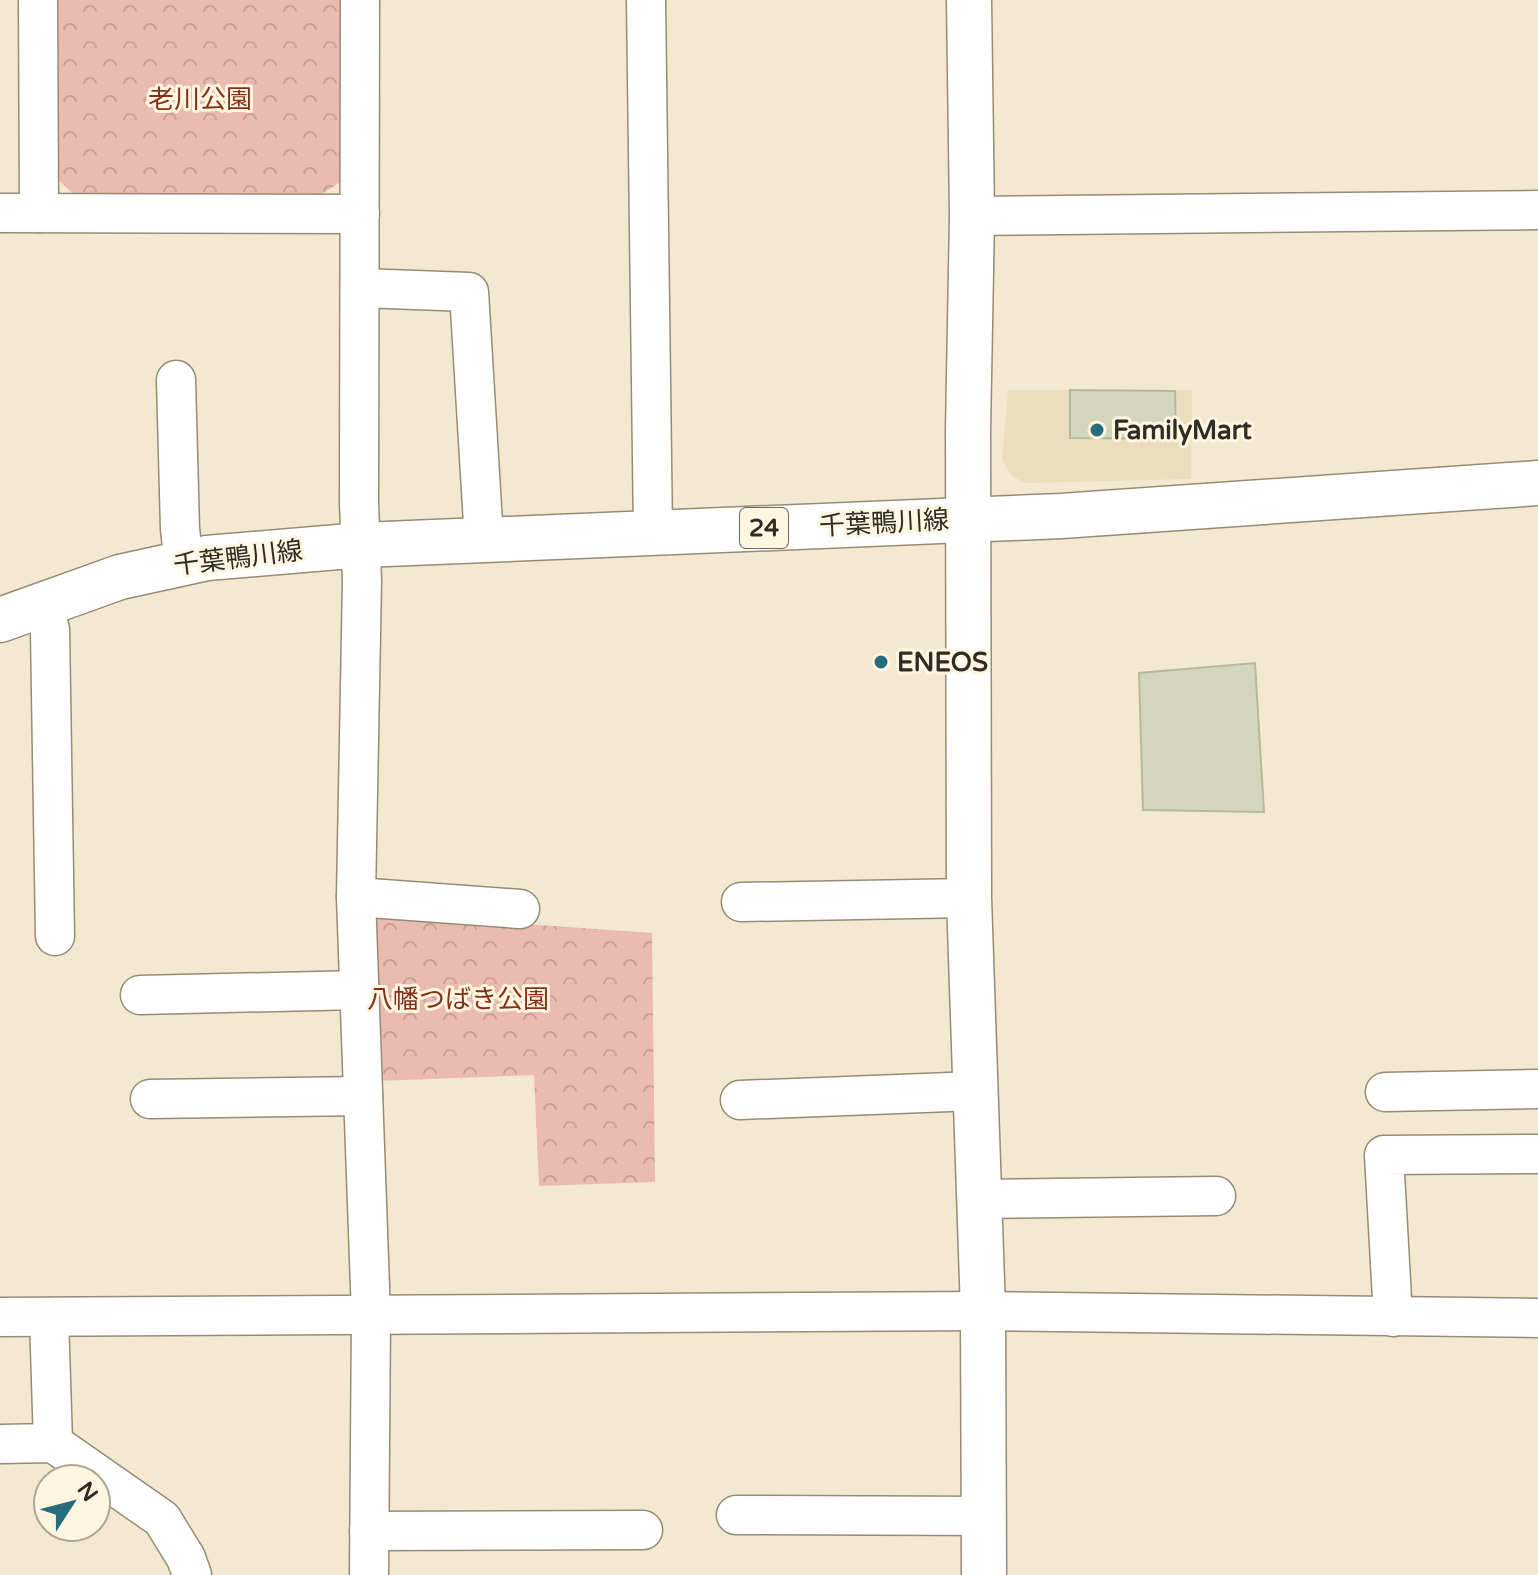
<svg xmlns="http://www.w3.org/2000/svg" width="1538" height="1575" viewBox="0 0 1538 1575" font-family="'Varela Round','Noto Sans JP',sans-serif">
  <defs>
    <pattern id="park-crowns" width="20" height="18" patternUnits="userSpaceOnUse" patternTransform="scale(2)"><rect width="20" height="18" fill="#eabbae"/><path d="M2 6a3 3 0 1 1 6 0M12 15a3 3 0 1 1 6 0" fill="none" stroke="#c9a195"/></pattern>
  </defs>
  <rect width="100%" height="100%" fill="#f3e9d0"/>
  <!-- built -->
  <path fill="#ebddbe" d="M 1008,390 L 1192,390 L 1191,479 L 1025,483 L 1012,476 L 1002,460 Z"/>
  <!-- park -->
  <g fill="url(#park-crowns)">
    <path d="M 57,0 L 346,0 L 346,178 L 318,197 L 80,200 L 56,178 Z"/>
    <path d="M 372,913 L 652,933 L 655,1182 L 539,1186 L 534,1075 L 377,1081 Z"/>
  </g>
  <!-- building -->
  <g fill="#d3d6bd" stroke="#b5b9a0" stroke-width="2">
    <path d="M 1070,390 L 1175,391 L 1176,439 L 1070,438 Z"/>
    <path d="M 1255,663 L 1264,812 L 1143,810 L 1139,673 Z"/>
  </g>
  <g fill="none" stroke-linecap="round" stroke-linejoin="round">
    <defs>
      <g id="minor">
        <path d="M 38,0 L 39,213"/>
        <path d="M 360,0 L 359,502 L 362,581 L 356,897 L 371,1315 L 369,1575"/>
        <path d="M 646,0 L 653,534"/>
        <path d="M 0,213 L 360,214"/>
        <path d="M 972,216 L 1538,210"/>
        <path d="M 361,288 L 469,292 L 484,540"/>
        <path d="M 176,380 L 180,529 L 184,564"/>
        <path d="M 44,603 L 50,630 L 55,936"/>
        <path d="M 356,897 L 520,909"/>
        <path d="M 741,902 L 969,898"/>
        <path d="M 140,995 L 360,990"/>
        <path d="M 1385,1092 L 1538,1089"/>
        <path d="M 150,1099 L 363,1096"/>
        <path d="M 740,1100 L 976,1091"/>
        <path d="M 979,1199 L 1216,1196"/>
        <path d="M 0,1317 L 983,1311 L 1538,1318"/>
        <path d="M 49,1317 L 53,1443"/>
        <path d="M 1393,1317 L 1384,1155 L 1538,1154"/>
        <path d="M 0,1444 L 53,1443 L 162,1519 L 186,1558 L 192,1575"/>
        <path d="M 736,1515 L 984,1516"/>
        <path d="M 369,1531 L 643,1530"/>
      </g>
      <path id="tertiary" d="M 969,0 L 972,216 L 968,431 L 969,898 L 983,1311 L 984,1575"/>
      <path id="primary" d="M 0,620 L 120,577 L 207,558 L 362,545 L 1061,516 L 1538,483"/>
    </defs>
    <!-- minor casing -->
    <use href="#minor" stroke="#968c75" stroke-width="41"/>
    <!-- tertiary casing -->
    <use href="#tertiary" stroke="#968c75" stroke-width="47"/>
    <!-- primary casing -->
    <use href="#primary" stroke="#968c75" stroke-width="47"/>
    <!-- minor -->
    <use href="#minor" stroke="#fff" stroke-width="38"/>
    <!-- tertiary -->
    <use href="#tertiary" stroke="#fff" stroke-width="44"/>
    <!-- primary -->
    <use href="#primary" stroke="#fff" stroke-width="44"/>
  </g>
  <!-- markers -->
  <g fill="#286b7d" stroke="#fff6e2" stroke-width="3">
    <circle cx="1097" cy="430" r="8"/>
    <circle cx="881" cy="662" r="8"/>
  </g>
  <g text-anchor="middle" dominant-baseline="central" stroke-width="6" stroke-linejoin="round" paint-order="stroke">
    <!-- shield labels -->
    <rect fill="#fff6e2" stroke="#6e695c" stroke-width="2" x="740" y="508" width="48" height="40" rx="6"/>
    <g font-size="24" font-weight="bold" fill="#302c23">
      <text x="764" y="528">24</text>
    </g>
    <!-- park labels -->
    <g font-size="26" fill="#862f19" stroke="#fff6e2">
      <text x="200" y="99">老川公園</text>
      <text x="458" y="999">八幡つばき公園</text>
    </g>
    <!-- poi labels -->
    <g font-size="26" font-weight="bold" fill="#302c23" stroke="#fff6e2" text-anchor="start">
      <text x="1113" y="430">FamilyMart</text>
      <text x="897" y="662">ENEOS</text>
    </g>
    <!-- street labels -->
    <g font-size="26" fill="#302c23" stroke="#fff6e2">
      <text transform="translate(884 523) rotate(-3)">千葉鴨川線</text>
      <text transform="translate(238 558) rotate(-7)">千葉鴨川線</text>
    </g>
  </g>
  <!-- north arrow -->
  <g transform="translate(72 1503) rotate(54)"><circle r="38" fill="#fff6e2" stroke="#aca596" stroke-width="2"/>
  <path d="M0-6L14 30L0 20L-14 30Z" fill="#286b7d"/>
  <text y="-12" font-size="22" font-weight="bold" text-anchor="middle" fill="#302c23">N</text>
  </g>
</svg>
